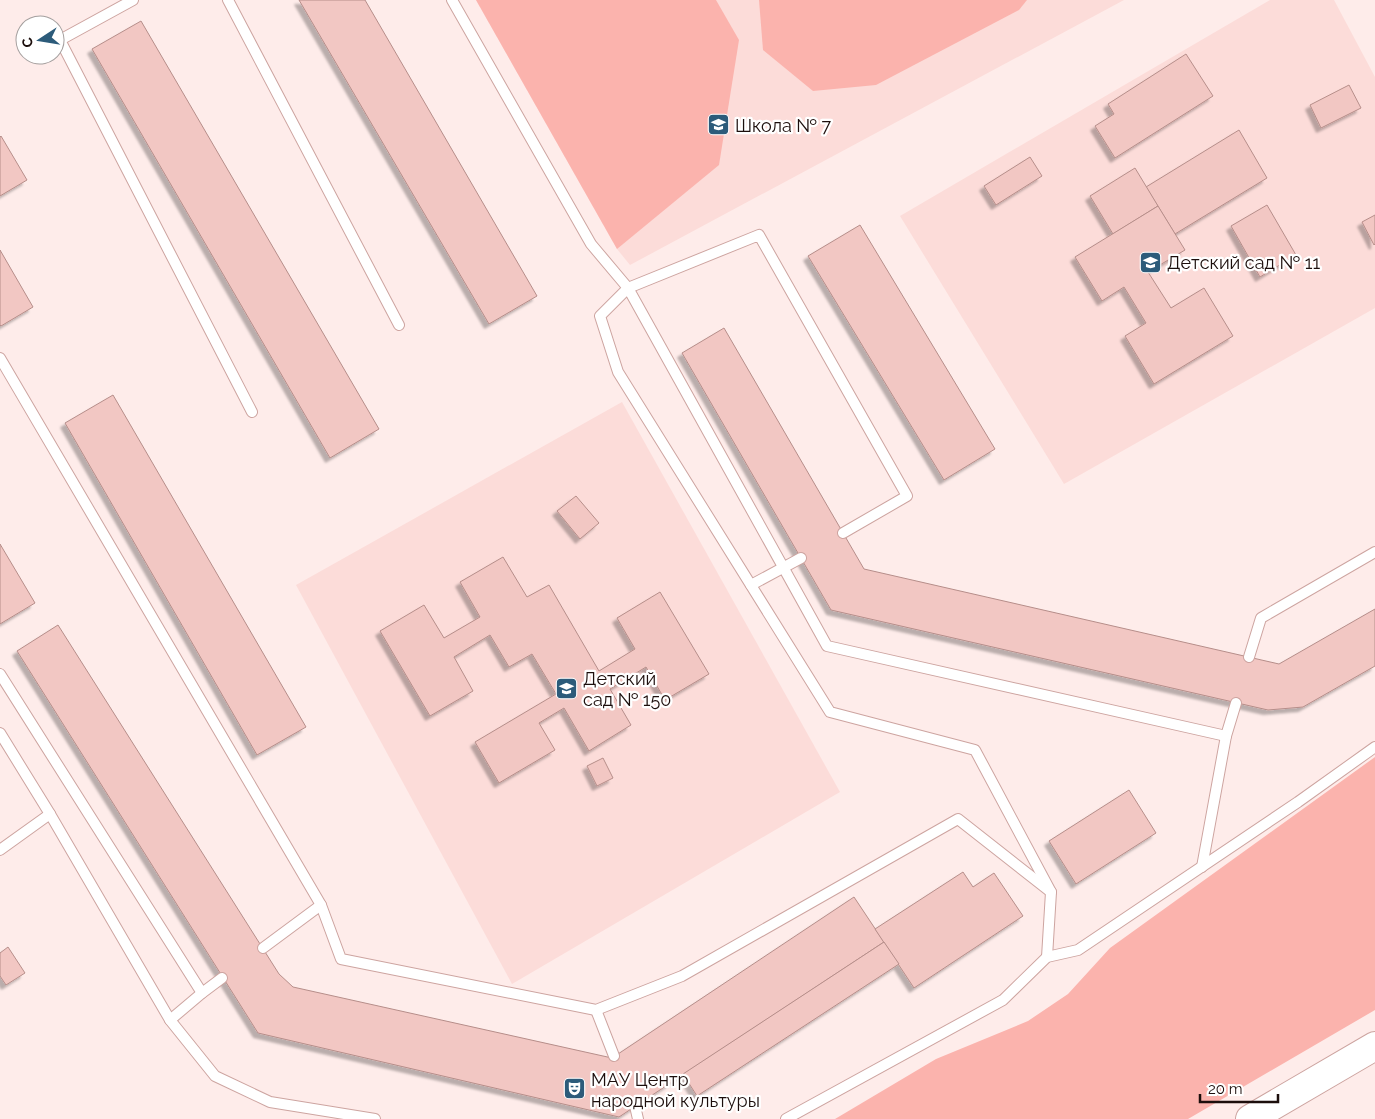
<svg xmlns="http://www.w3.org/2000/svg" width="1375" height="1119" viewBox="0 0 1375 1119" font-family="Raleway,sans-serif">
  <defs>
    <filter id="shadow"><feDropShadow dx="-4.5" dy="4.5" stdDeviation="1" flood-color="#0004"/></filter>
  </defs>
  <rect width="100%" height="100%" fill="#feecea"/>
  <!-- built -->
  <g fill="#fcdcd9">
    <path d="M 476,0 L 1124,0 L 630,265 L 617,249 Z"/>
    <path d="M 1270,0 L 1334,0 L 1375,77 L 1375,308 L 1064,484 L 900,216 Z"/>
    <path d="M 622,402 L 840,792 L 512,984 L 296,585 Z"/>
  </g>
  <!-- green -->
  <g fill="#fbb3ad">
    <path d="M 476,0 L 716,0 L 739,40 L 719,165 L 617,249 Z"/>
    <path d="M 759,0 L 1027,0 L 1019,10 L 876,85 L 813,91 L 763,50 Z"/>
    <path d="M 1375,757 L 1375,1010 L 1188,1119 L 835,1119 L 936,1059 L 1028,1021 L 1068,994 L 1110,948 Z"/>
  </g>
  <!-- building -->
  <g fill="#f2c7c3" stroke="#b68e8a" filter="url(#shadow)">
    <path d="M 299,0 L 365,0 L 537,296 L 489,324 Z"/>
    <path d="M 141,21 L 379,429 L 330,458 L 92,49 Z"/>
    <path d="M 1186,54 L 1213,96 L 1115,158 L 1095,126 L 1114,114 L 1108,104 Z"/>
    <path d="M 1349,85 L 1361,108 L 1321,128 L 1310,105 Z"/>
    <path d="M 1239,130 L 1267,178 L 1175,234 L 1146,187 Z"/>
    <path d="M 1,136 L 27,180 L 0,196 L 0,137 Z"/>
    <path d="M 1030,157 L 1042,176 L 996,205 L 984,186 Z"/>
    <path d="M 1135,168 L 1158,206 L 1113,234 L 1090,196 Z"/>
    <path d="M 1267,205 L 1296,255 L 1260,277 L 1231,226 Z"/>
    <path d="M 1158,206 L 1185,250 L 1148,272 L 1171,308 L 1204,288 L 1233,336 L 1154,384 L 1125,336 L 1146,323 L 1124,287 L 1102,301 L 1075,257 Z"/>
    <path d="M 1375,215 L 1375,244 L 1374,245 L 1362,222 Z"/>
    <path d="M 860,225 L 995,449 L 944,480 L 808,256 Z"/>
    <path d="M 0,250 L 33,307 L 1,326 L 0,325 Z"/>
    <path d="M 724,328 L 864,569 L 1279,664 L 1375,609 L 1375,666 L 1303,707 L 1268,710 L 831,610 L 682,353 Z"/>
    <path d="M 113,395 L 306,727 L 257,755 L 65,423 Z"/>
    <path d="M 576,496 L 599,523 L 580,539 L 557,511 Z"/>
    <path d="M 0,544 L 35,603 L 0,624 Z"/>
    <path d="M 503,557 L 527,597 L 549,585 L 599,671 L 635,649 L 617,618 L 660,592 L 709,674 L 665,700 L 646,667 L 610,689 L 631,725 L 589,751 L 564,708 L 539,723 L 555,750 L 499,783 L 475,742 L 556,694 L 532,654 L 509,667 L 490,635 L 454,657 L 473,691 L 430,716 L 380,631 L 424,605 L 444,638 L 480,617 L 460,582 Z"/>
    <path d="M 58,625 L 279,974 L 293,987 L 612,1058 L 854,897 L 884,942 L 619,1117 L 258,1033 L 17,651 Z"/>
    <path d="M 603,758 L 613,778 L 597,786 L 587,766 Z"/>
    <path d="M 1129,790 L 1156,833 L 1076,884 L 1049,841 Z"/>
    <path d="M 963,872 L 973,887 L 994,873 L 1023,916 L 914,988 L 875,929 Z"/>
    <path d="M 884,942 L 899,964 L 697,1096 L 683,1074 Z"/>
    <path d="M 8,947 L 25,973 L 6,985 L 0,976 L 0,953 Z"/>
  </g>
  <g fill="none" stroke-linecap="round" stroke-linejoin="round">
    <defs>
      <g id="lane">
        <path d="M 133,0 L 60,40 L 252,412"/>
        <path d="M 228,0 L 399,325"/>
        <path d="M 452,0 L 591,244 L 628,288 L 827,646 L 1226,736 L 1236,703"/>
        <path d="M 0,358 L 321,905 L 341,959 L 596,1010 L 682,976 L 958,819 L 1051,892"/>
        <path d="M 843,533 L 907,496 L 759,235 L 628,288 L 600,316 L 618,372 L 830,712 L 975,750 L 1051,892 L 1047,957"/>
        <path d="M 751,585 L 801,558"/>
        <path d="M 1249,657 L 1261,618 L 1375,552"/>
        <path d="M 0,674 L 202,993"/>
        <path d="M 0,733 L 50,814"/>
        <path d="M 0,850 L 50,814 L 170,1020 L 215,1076 L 270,1102 L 375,1119"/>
        <path d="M 1202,867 L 1226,736"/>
        <path d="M 263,948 L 321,905"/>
        <path d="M 596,1010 L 614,1056"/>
        <path d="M 170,1020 L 202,993 L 222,978"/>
        <path d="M 635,1106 L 638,1119"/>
        <path d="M 786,1119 L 1003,1000 L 1047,957 L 1078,950 L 1298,802 L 1375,747"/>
      </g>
      <path id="secondary" d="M 1250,1119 L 1375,1046"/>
    </defs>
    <!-- lane casing -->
    <use href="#lane" stroke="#cda4a0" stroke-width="12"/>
    <!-- secondary casing -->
    <use href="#secondary" stroke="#cda4a0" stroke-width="30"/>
    <!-- lane -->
    <use href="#lane" stroke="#fff" stroke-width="10"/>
    <!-- secondary -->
    <use href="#secondary" stroke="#fff" stroke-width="28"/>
  </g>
  <!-- icons -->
  <defs>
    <symbol id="school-square" viewBox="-11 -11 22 22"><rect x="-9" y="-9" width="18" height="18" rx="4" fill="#2c5b7a" stroke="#fff"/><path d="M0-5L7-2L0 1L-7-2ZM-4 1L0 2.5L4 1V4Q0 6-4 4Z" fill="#fff"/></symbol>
    <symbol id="theatre-square" viewBox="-11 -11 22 22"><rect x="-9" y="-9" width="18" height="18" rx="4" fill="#2c5b7a" stroke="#fff"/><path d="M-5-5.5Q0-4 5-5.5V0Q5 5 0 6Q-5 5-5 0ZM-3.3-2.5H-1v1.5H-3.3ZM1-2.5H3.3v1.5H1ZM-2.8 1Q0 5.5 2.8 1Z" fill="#fff"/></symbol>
  </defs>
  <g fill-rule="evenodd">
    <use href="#school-square" x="706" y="112" width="25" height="25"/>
    <use href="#school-square" x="1138" y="250" width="25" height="25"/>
    <use href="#school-square" x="554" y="676" width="25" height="25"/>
    <use href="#theatre-square" x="562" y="1076" width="25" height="25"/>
  </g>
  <g text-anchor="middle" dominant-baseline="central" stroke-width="4.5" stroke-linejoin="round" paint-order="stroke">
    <!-- poi labels -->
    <g font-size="18" fill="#1c0e0c" stroke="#fff" text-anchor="start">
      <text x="735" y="125">Школа № 7</text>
      <text x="1167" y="262">Детский сад № 11</text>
      <text x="583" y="678">Детский<tspan x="583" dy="21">сад № 150</tspan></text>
      <text x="591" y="1079">МАУ Центр<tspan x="591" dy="21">народной культуры</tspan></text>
    </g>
  </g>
  <!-- north arrow -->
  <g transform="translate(40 40) rotate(258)"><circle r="24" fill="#ffffff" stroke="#a49f9e"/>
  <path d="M0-4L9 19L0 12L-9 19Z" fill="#2c5b7a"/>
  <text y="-8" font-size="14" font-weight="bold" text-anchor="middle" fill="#1c0e0c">С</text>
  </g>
  <!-- scale -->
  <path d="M1200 1094v8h78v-8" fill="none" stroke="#1c0e0c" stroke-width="2.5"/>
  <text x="1208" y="1094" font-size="15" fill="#1c0e0c" stroke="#ffffff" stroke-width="4" paint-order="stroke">20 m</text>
</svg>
